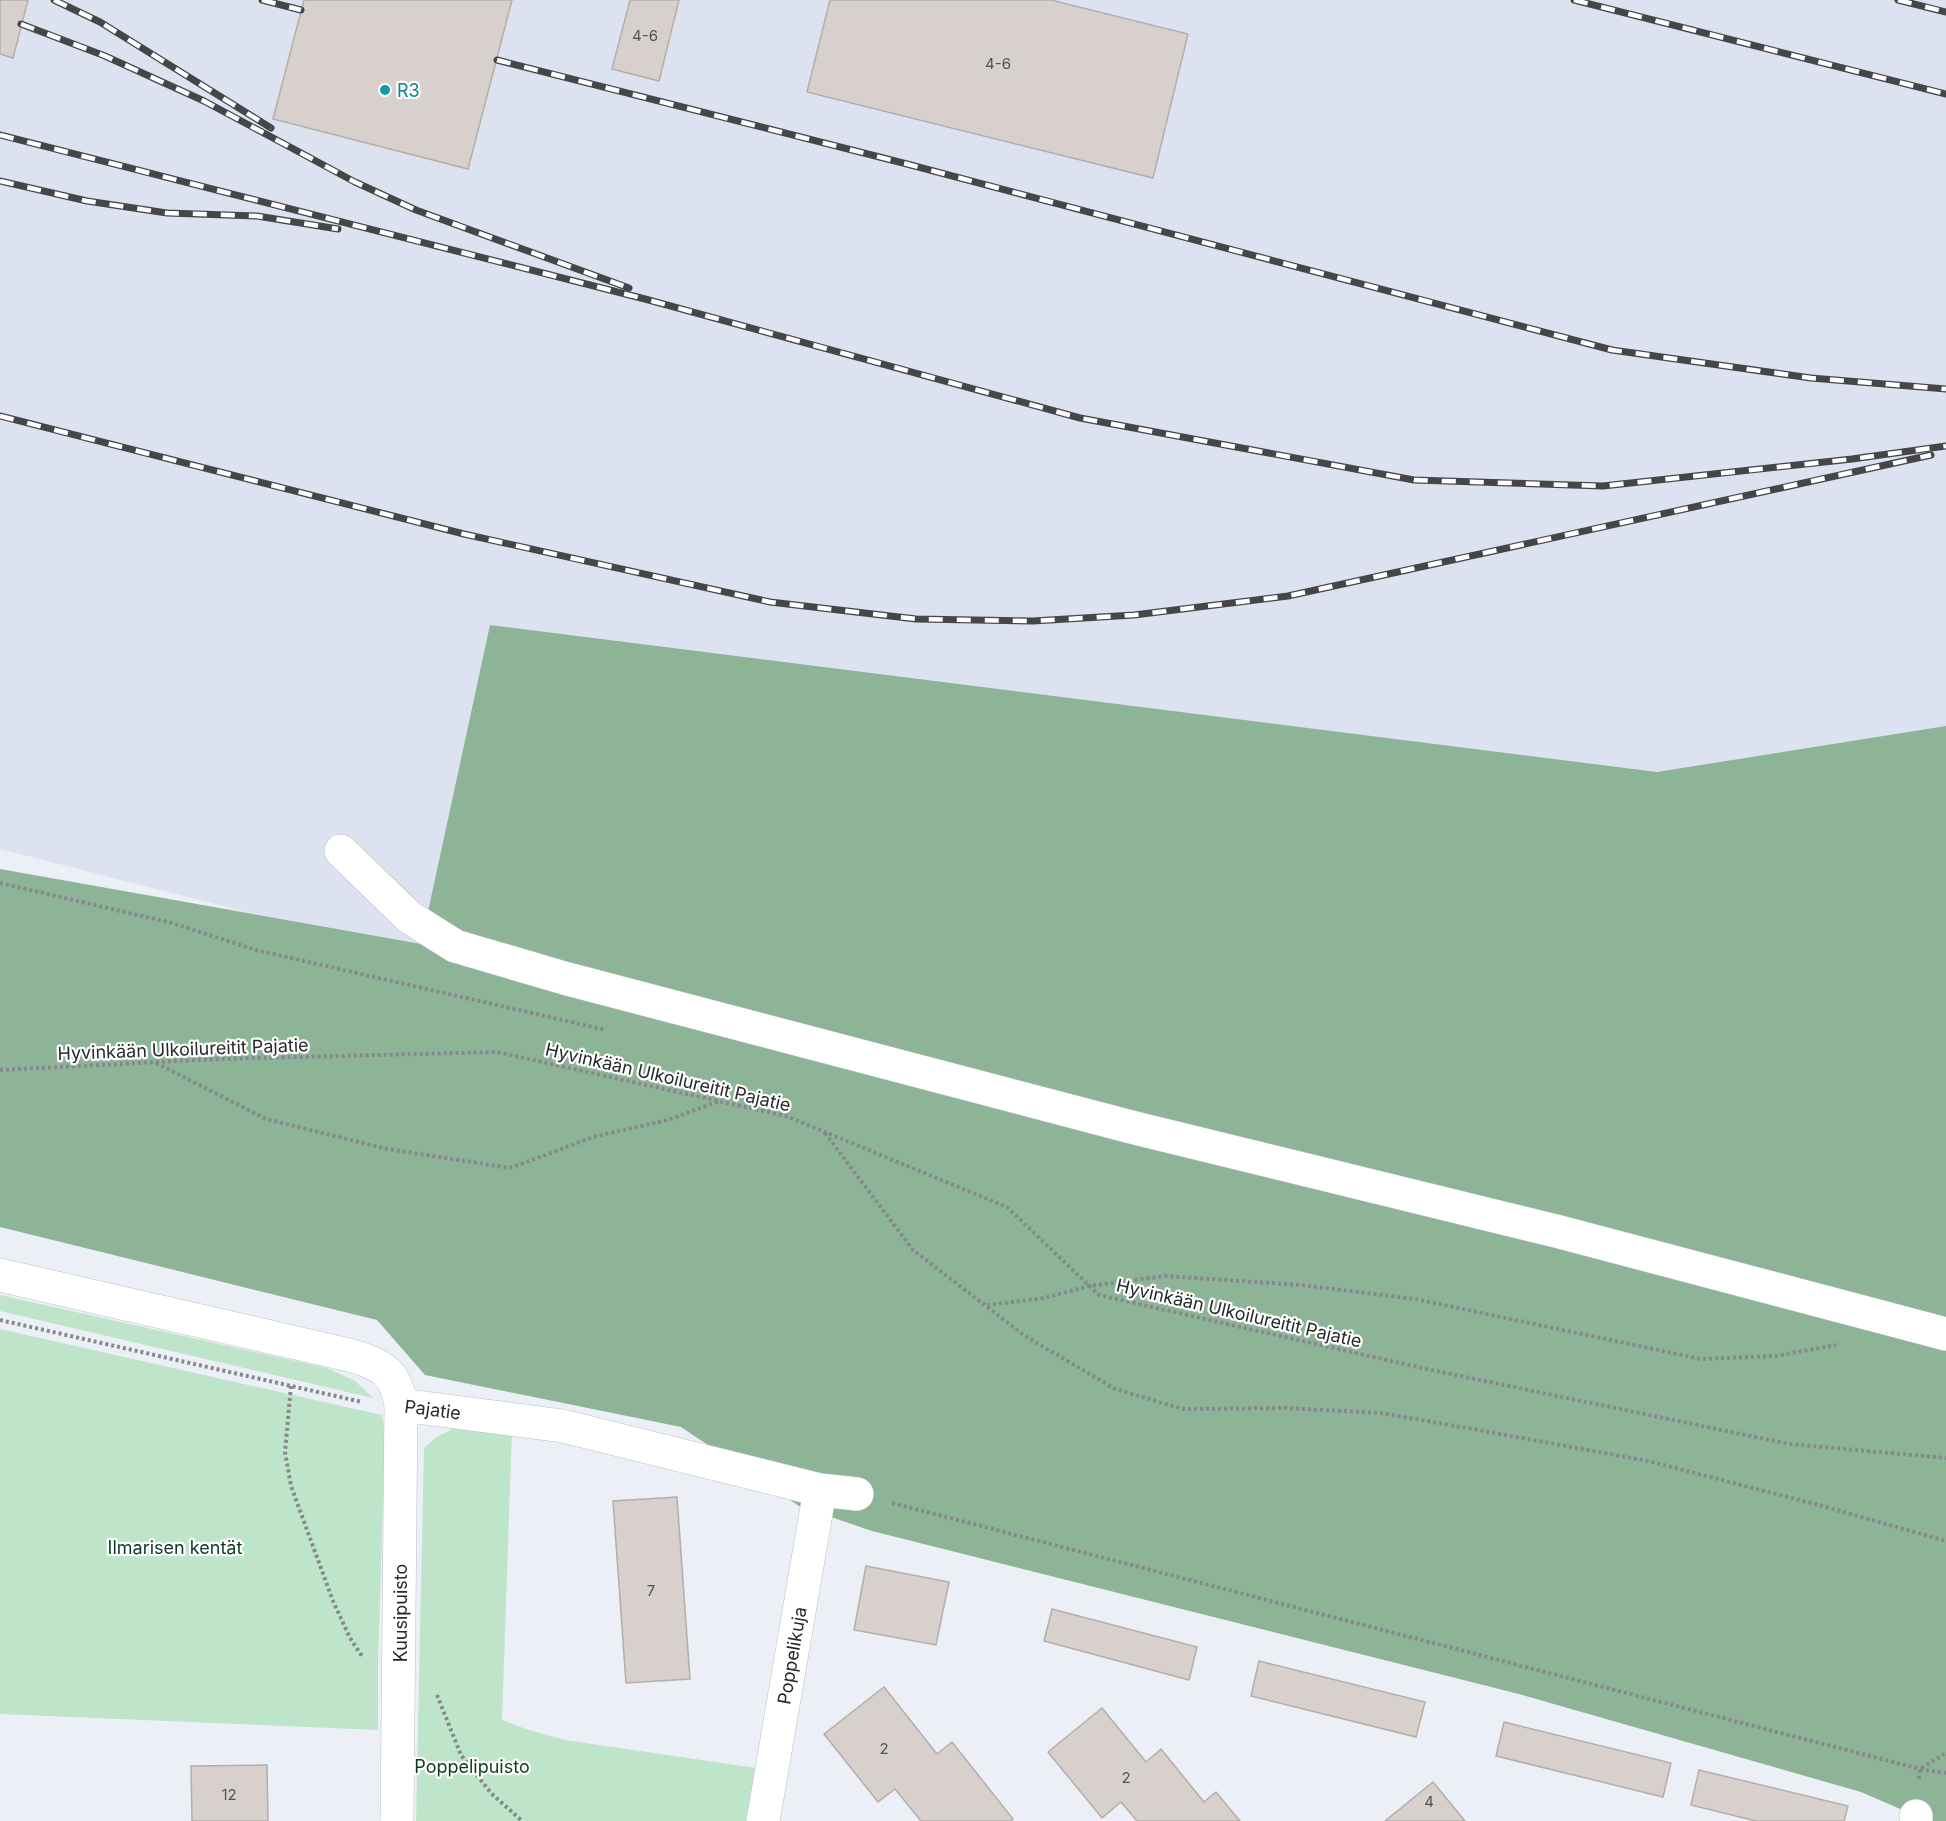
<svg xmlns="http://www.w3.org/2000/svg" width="1946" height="1821" viewBox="0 0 1946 1821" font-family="Inter,sans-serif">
  <rect width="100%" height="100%" fill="#eceff5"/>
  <!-- built -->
  <path fill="#dce2ef" d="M 0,0 L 1946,0 L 1946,1346 L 0,849 Z"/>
  <!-- green -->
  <g fill="#bee5c9">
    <path d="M 0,1295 L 327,1368 L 355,1381 L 373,1398 L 0,1311 Z"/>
    <path d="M 0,1329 L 382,1415 L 385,1435 L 378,1664 L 378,1730 L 0,1714 Z"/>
    <path d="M 455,1428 L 512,1429 L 502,1720 L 526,1729 L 565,1740 L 756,1768 L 746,1821 L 416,1821 L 424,1448 L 437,1437 Z"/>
  </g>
  <!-- forest -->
  <path fill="#8eb498" d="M 490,625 L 1657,772 L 1946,726 L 1946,1821 L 1928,1821 L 1861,1792 L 1519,1694 L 872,1531 L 799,1506 L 681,1427 L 425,1375 L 377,1320 L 0,1227 L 0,869 L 421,944 Z"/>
  <!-- building -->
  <g fill="#d7d0cd" stroke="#b4aeab" stroke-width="1.5">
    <path d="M 0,0 L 28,0 L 13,58 L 0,54 Z"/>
    <path d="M 304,0 L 512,0 L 468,169 L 273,119 Z"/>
    <path d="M 630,0 L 679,0 L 659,81 L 612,69 Z"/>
    <path d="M 830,0 L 1051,0 L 1188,34 L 1153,178 L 807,92 Z"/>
    <path d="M 677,1497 L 690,1679 L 626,1683 L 613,1501 Z"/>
    <path d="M 866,1566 L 949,1582 L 936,1645 L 854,1630 Z"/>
    <path d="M 1052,1609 L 1197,1647 L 1189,1680 L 1044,1641 Z"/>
    <path d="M 1259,1661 L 1425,1702 L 1416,1737 L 1251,1696 Z"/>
    <path d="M 884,1687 L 937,1754 L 952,1742 L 1013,1819 L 1010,1821 L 921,1821 L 895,1789 L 878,1802 L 824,1734 Z"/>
    <path d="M 1102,1708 L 1146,1762 L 1161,1749 L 1204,1802 L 1216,1792 L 1240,1821 L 1137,1821 L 1121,1802 L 1102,1818 L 1048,1752 Z"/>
    <path d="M 1504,1722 L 1671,1763 L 1663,1797 L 1496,1756 Z"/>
    <path d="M 267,1765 L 268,1821 L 192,1821 L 191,1766 Z"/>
    <path d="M 1699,1770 L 1848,1806 L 1844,1821 L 1756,1821 L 1691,1805 Z"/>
    <path d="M 1433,1782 L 1465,1821 L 1385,1821 Z"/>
  </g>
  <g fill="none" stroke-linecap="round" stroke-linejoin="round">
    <defs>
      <g id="minor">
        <path d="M 341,851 L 409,917 L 455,946 L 564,978 L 1135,1128 L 1556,1231 L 1946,1334"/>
        <path d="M 0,1275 L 353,1356 C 383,1365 396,1373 401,1405 L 397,1821"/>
        <path id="s1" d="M 401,1405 L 563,1426 L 820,1490 L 857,1494"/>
        <path id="s2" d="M 763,1821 L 820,1490"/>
        <path d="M 1916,1821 L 1916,1816"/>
      </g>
    </defs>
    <!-- minor casing -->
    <use href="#minor" stroke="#bdc0c6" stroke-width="34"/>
    <!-- path -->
    <g stroke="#86888c" stroke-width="4" stroke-dasharray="3 3" stroke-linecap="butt">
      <path d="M 0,883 L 172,923 L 256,950 L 606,1030"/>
      <path d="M 156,1063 L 266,1119 L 387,1149 L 510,1168 L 596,1136 L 668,1120 L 719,1101"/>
      <path d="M 0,1070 L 219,1059 L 497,1052 L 786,1116 L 1007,1207 L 1099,1295 L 1422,1368 L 1789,1444 L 1946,1458"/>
      <path d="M 825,1133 L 913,1250 L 1025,1336 L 1115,1389 L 1183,1409 L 1285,1408 L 1381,1413 L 1467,1428 L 1648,1461 L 1819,1505 L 1946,1541"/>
      <path d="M 987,1305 L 1044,1298 L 1089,1286 L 1165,1276 L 1301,1285 L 1415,1299 L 1701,1359 L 1775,1356 L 1836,1345"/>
      <path d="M 0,1320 L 362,1402"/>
      <path d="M 291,1386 L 285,1452 L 291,1486 L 333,1601 L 350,1638 L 362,1656"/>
      <path d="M 892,1503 L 1920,1769 L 1946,1773"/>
      <path d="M 437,1695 L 461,1755 L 491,1793 L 522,1821"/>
      <path d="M 1919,1779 L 1920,1769 L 1946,1753"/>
    </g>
    <!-- minor -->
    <use href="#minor" stroke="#fff" stroke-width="33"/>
    <defs>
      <g id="rail">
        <path d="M 54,0 L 100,22 L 271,128"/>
        <path d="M 262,0 L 301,10"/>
        <path d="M 1574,0 L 1946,94"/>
        <path d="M 1898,0 L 1946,12"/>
        <path d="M 21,24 L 105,56 L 204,101 L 355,182 L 416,210 L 629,288"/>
        <path d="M 497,60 L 907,164 L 1612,350 L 1811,378 L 1946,389"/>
        <path d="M 0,135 L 645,299 L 1080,418 L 1414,480 L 1603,486 L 1852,459 L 1946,446"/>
        <path d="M 0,181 L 87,201 L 167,213 L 257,216 L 338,229"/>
        <path d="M 0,416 L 464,534 L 770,602 L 916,619 L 1033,621 L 1134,615 L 1288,596 L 1931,455"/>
      </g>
    </defs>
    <!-- rail casing -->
    <use href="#rail" stroke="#454649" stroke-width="7"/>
    <!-- rail -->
    <use href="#rail" stroke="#fff" stroke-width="4.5" stroke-dasharray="14" stroke-linecap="butt"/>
  </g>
  <!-- markers -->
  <circle fill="#0f9aa8" stroke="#fff" stroke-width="2" cx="385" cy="90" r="6"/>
  <g text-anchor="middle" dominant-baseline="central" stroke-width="4.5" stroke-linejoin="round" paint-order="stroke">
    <!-- number labels -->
    <g font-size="15" fill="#535253">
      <text x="645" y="35">4-6</text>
      <text x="998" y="63">4-6</text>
      <text x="651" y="1590">7</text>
      <text x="884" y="1748">2</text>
      <text x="1126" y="1777">2</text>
      <text x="229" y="1794">12</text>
      <text x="1429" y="1801">4</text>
    </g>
    <!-- culture labels -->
    <g font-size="18" fill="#0d838f" stroke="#fff" text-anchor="start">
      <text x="397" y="90">R3</text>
    </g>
    <!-- street labels -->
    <g font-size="18" fill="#27282a" stroke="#fff">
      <text transform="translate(183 1049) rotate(-2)">Hyvinkään Ulkoilureitit Pajatie</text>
      <text transform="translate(668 1077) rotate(13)">Hyvinkään Ulkoilureitit Pajatie</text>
      <text transform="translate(1239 1313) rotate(13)">Hyvinkään Ulkoilureitit Pajatie</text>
      <text stroke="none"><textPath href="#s1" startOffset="32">Pajatie</textPath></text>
      <text transform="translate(400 1613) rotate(-90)">Kuusipuisto</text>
      <text stroke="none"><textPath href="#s2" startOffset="168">Poppelikuja</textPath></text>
    </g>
    <!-- park labels -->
    <g font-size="18" fill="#0b3a1f" stroke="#fff">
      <text x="175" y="1547">Ilmarisen kentät</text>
      <text x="472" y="1766">Poppelipuisto</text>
    </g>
  </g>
</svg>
